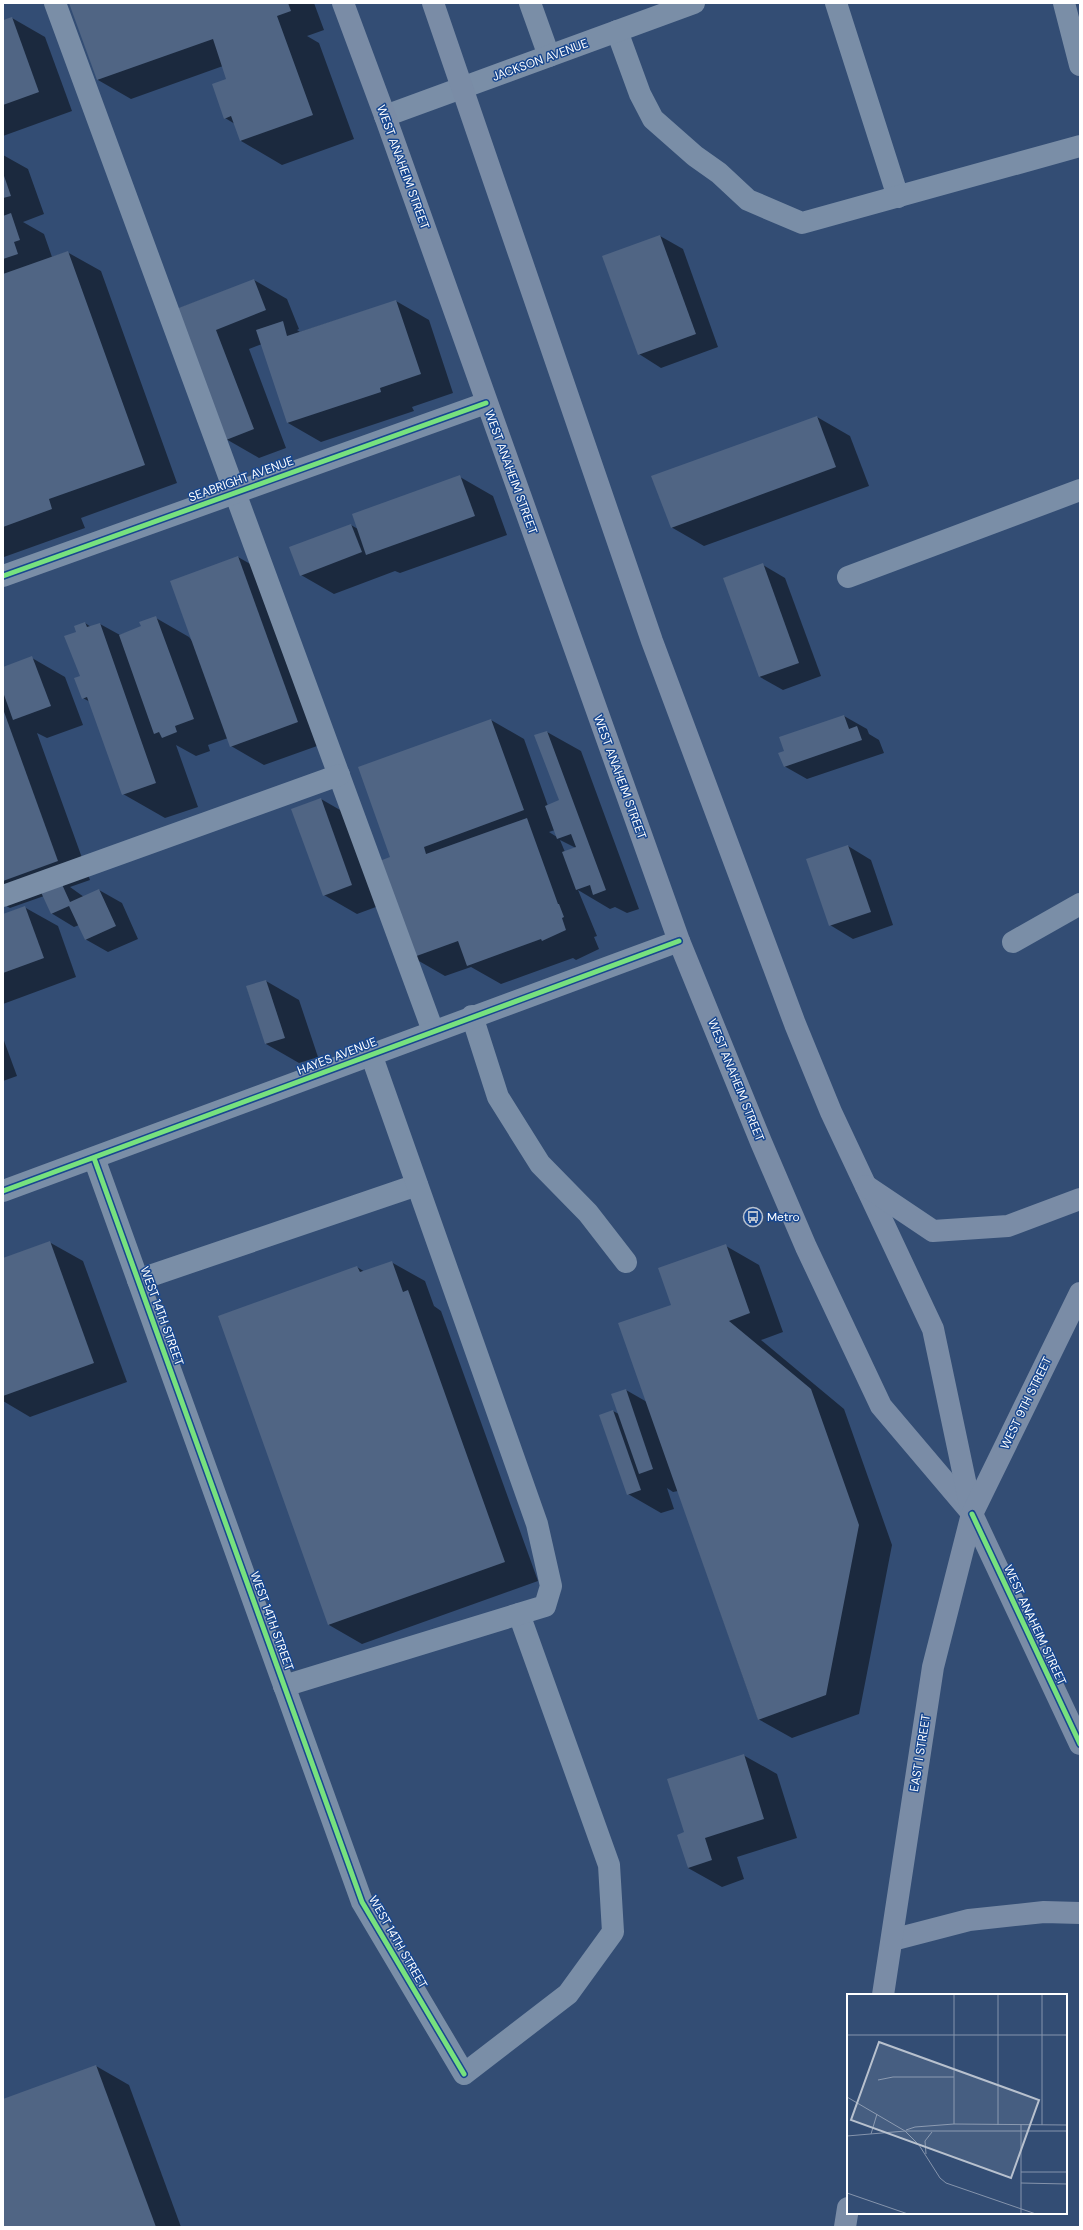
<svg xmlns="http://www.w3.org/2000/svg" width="1083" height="2230" viewBox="0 0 1083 2230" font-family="'DM Sans',sans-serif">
  <rect width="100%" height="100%" fill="#334d74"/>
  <!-- shadow -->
  <g fill="#0007" fill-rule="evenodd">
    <path d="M 70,3 L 314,3 L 324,30 L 307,36 L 319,43 L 354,139 L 282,165 L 241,141 L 235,124 L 225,118 L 228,79 L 223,66 L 131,99 L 98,80 Z"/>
    <path d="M 12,18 L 45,37 L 72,111 L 3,136 L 3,20 Z"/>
    <path d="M 3,155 L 28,169 L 44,214 L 23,222 L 44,234 L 52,257 L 67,252 L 101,271 L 177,483 L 81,518 L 85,528 L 4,557 Z"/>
    <path d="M 660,236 L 683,249 L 718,347 L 661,368 L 639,354 Z"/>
    <path d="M 254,280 L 287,299 L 299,329 L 297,330 L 300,332 L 396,301 L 429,320 L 453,393 L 412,407 L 414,411 L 321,442 L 288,423 L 262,344 L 249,349 L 286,448 L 259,458 L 226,439 L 177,309 Z"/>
    <path d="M 817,417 L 850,436 L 869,486 L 704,546 L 671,527 Z"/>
    <path d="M 460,477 L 493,496 L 507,535 L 400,573 L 395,571 L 334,594 L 301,575 L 351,525 L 358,529 Z"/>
    <path d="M 238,557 L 271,576 L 331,741 L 264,765 L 231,746 L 228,738 L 208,745 L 210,751 L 196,756 L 176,745 L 198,807 L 165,818 L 123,794 L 90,702 L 83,698 L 77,632 L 85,623 L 91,627 L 100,624 L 120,635 L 142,627 L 156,618 L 189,637 L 193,642 Z"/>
    <path d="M 763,565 L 785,578 L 821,676 L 783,690 L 760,677 L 724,578 Z"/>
    <path d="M 32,658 L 65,677 L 83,725 L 47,738 L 37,733 L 90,880 L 70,887 L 84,897 L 99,890 L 122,903 L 138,939 L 108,952 L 85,939 L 79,925 L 74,927 L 51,913 L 44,896 L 10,908 L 3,904 L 3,668 Z"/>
    <path d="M 844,716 L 867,729 L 869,734 L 879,740 L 884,753 L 807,779 L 784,766 L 785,751 Z"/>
    <path d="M 491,720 L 524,739 L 548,806 L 560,801 L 536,736 L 547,732 L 581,751 L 639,909 L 627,913 L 615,907 L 610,909 L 578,890 L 597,936 L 594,937 L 599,949 L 576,960 L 573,958 L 501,984 L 471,967 L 445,976 L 412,957 L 392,858 ZM 555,830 L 557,837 L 549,832 ZM 560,840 L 576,848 L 565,852 Z"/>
    <path d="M 321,799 L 354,818 L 384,904 L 357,914 L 324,895 Z"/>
    <path d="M 848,846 L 871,860 L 893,925 L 853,939 L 830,925 Z"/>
    <path d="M 24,907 L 58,926 L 76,977 L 3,1004 L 3,915 Z"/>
    <path d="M 266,981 L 299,1000 L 318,1057 L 299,1063 L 266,1044 L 247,987 Z"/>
    <path d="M 3,1038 L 17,1076 L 3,1081 Z"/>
    <path d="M 49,1242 L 83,1261 L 127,1382 L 30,1417 L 3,1401 L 3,1259 Z"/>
    <path d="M 726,1246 L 759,1265 L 783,1332 L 761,1340 L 844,1409 L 892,1545 L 859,1714 L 792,1738 L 758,1719 L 678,1491 L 673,1492 L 667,1488 L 674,1509 L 661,1513 L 628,1494 L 600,1416 L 613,1411 L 619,1414 L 626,1390 L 647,1402 L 672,1305 Z"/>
    <path d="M 391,1262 L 425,1281 L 434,1306 L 441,1311 L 538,1581 L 362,1644 L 329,1625 L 357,1267 L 365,1272 Z"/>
    <path d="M 743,1755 L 777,1774 L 797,1838 L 737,1857 L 744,1879 L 722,1887 L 688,1868 L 685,1833 Z"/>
    <path d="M 96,2066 L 129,2085 L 181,2227 L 3,2227 L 3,2100 Z"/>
  </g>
  <!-- building -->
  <g fill="#506584">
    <path d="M 69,3 L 288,3 L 291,11 L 277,16 L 313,115 L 240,141 L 231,116 L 224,119 L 212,84 L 226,79 L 213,39 L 97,80 Z"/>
    <path d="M 12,17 L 39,92 L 3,105 L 3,20 Z"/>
    <path d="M 3,173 L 11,196 L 3,198 Z"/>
    <path d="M 11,213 L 20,240 L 14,242 L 18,254 L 3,259 L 3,216 Z"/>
    <path d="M 660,235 L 696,334 L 638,355 L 602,256 Z"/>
    <path d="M 68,251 L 145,465 L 49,499 L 52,509 L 3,527 L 3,274 Z"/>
    <path d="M 254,279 L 266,310 L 216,330 L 254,429 L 226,440 L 176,309 Z"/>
    <path d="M 396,300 L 421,374 L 380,388 L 381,392 L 287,423 L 256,330 L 283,321 L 287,336 Z"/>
    <path d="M 817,416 L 836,467 L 671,528 L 651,476 Z"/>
    <path d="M 460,475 L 475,516 L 366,555 L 352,514 Z"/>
    <path d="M 351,524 L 362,552 L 300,576 L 289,547 Z"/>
    <path d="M 238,556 L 298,722 L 230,747 L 170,581 Z"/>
    <path d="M 763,563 L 799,663 L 759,677 L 723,578 Z"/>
    <path d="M 156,616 L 194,719 L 175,726 L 177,732 L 162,738 L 159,732 L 154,734 L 119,635 L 141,626 L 139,622 Z"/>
    <path d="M 85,622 L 87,627 L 100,623 L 156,783 L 122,795 L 87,697 L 82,699 L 74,678 L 80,676 L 64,636 L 76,632 L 74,626 Z"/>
    <path d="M 32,656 L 51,706 L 13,720 L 3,692 L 3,667 Z"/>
    <path d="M 3,709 L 58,861 L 3,881 Z"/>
    <path d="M 844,715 L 849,729 L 857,726 L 862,740 L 784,767 L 778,753 L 784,751 L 779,737 Z"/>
    <path d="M 491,719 L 524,810 L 424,847 L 426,854 L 527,818 L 558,904 L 559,904 L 564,917 L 562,918 L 566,930 L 542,941 L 541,939 L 467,966 L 458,941 L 411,958 L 377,862 L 390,857 L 358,767 Z"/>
    <path d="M 547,731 L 606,890 L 593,895 L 590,885 L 576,890 L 562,852 L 576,847 L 571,834 L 557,839 L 545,806 L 559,800 L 534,735 Z"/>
    <path d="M 321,798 L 352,885 L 323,896 L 291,809 Z"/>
    <path d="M 848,845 L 871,912 L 829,926 L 806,859 Z"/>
    <path d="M 60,880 L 70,902 L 99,889 L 116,926 L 85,940 L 69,906 L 51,914 L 40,890 Z"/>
    <path d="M 25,906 L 44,958 L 3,973 L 3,914 Z"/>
    <path d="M 266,980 L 285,1038 L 265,1044 L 246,986 Z"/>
    <path d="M 50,1241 L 94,1363 L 3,1396 L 3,1258 Z"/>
    <path d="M 726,1244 L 750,1313 L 729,1321 L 811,1389 L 859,1525 L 826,1695 L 758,1720 L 618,1323 L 671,1305 L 658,1268 Z"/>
    <path d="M 392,1261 L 403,1292 L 408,1290 L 505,1562 L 328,1625 L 218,1316 L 357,1266 L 360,1272 Z"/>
    <path d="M 626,1389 L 653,1469 L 639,1474 L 611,1394 Z"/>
    <path d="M 613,1410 L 641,1490 L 627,1495 L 599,1415 Z"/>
    <path d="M 744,1754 L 764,1819 L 705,1838 L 712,1860 L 688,1868 L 677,1835 L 684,1832 L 667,1779 Z"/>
    <path d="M 96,2065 L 156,2227 L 3,2227 L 3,2099 Z"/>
  </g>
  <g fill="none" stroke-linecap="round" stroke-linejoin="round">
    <!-- minor -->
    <g stroke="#7a8ea7" stroke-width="22">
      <path d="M 55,3 L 433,1031"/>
      <path d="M 530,3 L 549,56"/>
      <path d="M 836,3 L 898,197"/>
      <path d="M 1064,3 L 1080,65"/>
      <path d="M 617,31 L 640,94 L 653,119 L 695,156 L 719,173 L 748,200 L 802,223 L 1080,146"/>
      <path d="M 385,116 L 694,3"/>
      <path d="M 3,576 L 486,403"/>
      <path d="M 848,577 L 1080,490"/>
      <path d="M 3,896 L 339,775"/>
      <path d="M 1013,942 L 1080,904"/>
      <path d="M 472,1016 L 498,1097 L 540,1164 L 588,1213 L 626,1262"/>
      <path d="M 94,1158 L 362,1902 L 464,2074 L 568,1994 L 613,1932 L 609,1865 L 519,1614"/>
      <path d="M 3,1191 L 679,941"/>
      <path d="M 138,1280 L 417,1185"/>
      <path d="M 284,1686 L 545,1606 L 551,1586 L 537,1524 L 371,1054"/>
    </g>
    <!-- major -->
    <g stroke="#7a8ca6" stroke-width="22">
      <path d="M 343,3 L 385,116 L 679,941 L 761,1142 L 806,1247 L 881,1406 L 970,1511"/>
      <path d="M 433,3 L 652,641 L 795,1024 L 831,1112 L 933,1329 L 972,1514 L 1080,1744"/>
      <path d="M 866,1186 L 933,1231 L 1008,1226 L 1080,1199"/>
      <path d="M 892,1940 L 969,1920 L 1044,1912 L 1080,1913"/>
      <path d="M 883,1995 L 933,1667 L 972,1514 L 1080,1293"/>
      <path d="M 845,2227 L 848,2208"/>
    </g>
    <defs>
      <g id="cycleway">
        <path d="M 3,576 L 486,403"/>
        <path d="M 94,1158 L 362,1902 L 464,2074"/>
        <path d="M 3,1191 L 679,941"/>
        <path d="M 972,1514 L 1080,1744"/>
      </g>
    </defs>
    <!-- cycleway casing -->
    <use href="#cycleway" stroke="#18478f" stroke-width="8"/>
    <!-- cycleway -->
    <use href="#cycleway" stroke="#77e17e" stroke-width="5"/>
  </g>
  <!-- icons -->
  <defs>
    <symbol id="bus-ring" viewBox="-11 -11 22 22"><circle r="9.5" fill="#18478f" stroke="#b8c1ce" stroke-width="1.5"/><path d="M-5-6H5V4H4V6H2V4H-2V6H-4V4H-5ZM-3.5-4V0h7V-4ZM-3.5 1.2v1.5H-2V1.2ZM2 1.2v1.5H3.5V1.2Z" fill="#b8c1ce"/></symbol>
  </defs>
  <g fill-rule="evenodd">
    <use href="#bus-ring" x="742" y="1206" width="22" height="22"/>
  </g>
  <g text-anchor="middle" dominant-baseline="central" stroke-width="3" stroke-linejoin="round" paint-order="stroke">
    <!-- street labels -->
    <g font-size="12" fill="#fff" stroke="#18478f">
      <text transform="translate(540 60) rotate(-20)">JACKSON AVENUE</text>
      <text transform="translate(403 167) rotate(70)">WEST ANAHEIM STREET</text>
      <text transform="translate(511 472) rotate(70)">WEST ANAHEIM STREET</text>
      <text transform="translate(241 479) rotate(-20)">SEABRIGHT AVENUE</text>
      <text transform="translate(620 777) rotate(70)">WEST ANAHEIM STREET</text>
      <text transform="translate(337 1056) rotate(-21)">HAYES AVENUE</text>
      <text transform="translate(736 1080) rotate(68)">WEST ANAHEIM STREET</text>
      <text transform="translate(162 1316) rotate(70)">WEST 14TH STREET</text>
      <text transform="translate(1026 1403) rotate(-64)">WEST 9TH STREET</text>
      <text transform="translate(272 1621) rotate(70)">WEST 14TH STREET</text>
      <text transform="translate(1035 1625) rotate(65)">WEST ANAHEIM STREET</text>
      <text transform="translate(920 1753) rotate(-81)">EAST I STREET</text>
      <text transform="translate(398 1942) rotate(60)">WEST 14TH STREET</text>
    </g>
    <!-- poi labels -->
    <g font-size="12" fill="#fff" stroke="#18478f" text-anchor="start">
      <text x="767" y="1217">Metro</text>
    </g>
  </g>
  <!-- overview -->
  <g transform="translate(847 1994)">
    <rect width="220" height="220" fill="#334d74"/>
    <path fill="none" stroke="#8594ac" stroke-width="1" d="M 107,0 L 107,130M 0,41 L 220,41M 31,86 L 46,83 L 107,83M 0,103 L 58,137 L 72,151 L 93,184 L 99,189 L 189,220M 151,131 L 151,0M 174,131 L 174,220M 195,131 L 195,0M 59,136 L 68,133 L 107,130 L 220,131M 24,140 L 30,120M 0,142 L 58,137 L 220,137M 79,160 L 78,147 L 85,138M 174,178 L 220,178M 174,189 L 220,190M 0,199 L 61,220"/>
    <path fill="#b8c1ce" fill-opacity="0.15" stroke="#b8c1ce" stroke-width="2" d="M 32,48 L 192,106 L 164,184 L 4,126 Z"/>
    <rect width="220" height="220" fill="none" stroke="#fff" stroke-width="2"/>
  </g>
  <!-- border -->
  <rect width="1083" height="2230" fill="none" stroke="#ffffff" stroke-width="8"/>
</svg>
